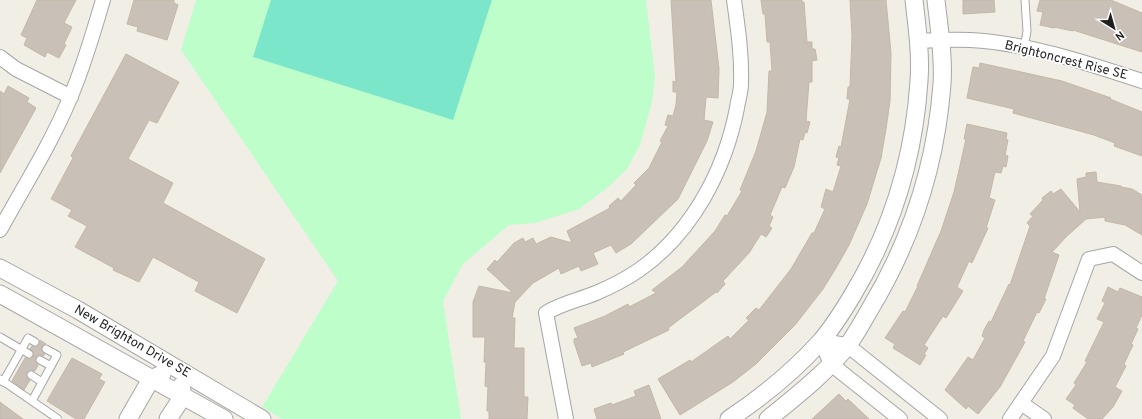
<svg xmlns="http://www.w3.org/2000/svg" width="1142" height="419" font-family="Overpass,sans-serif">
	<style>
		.park { fill: #befecb }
		.pitch { fill: #7ce6cb }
		.building { fill: #c9c1b7; stroke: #c4b7a6 }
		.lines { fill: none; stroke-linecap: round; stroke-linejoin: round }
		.service-casing { stroke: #a6a6a6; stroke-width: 9 }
		.minor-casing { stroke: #a6a6a6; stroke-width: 16 }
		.tertiary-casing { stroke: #a6a6a6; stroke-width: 19 }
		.service { stroke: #fff; stroke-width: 7 }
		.minor { stroke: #fff; stroke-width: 14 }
		.tertiary { stroke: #fff; stroke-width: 17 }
		.labels { text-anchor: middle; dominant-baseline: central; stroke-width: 3.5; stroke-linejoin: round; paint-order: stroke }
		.street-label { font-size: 13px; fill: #1f1f1f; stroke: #fff }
	</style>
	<rect width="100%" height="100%" fill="#f1eee5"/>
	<polygon class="park" points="196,0 646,0 655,77 652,102 640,145 627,169 606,189 579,209 535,223 509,225 463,264 443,301 461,419 282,419 262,407 338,281 181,50"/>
	<polygon class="pitch" points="271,0 492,0 453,120 253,57"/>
	<g class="building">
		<polygon points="37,0 76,0 64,23 72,27 64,44 66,45 59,58 47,52 45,57 24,45 27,38 21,35"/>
		<polygon points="134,0 174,0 174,3 178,5 167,40 137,31 138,27 127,24"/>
		<polygon points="671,0 711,0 719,69 718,98 706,97 704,120 713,122 707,141 678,199 631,244 616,253 611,245 593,253 598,264 581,271 579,266 561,274 559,268 533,283 515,302 512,318 515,318 514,348 524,348 524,397 528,397 527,419 489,419 489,411 487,411 488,387 485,386 486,362 484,362 485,337 473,337 473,302 479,286 513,293 487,269 495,260 497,262 514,243 523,238 525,242 533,238 536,244 551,237 572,243 567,231 610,208 609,206 618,198 621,201 636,185 634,183 649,168 662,142 660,141 668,126 665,125 668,115 673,116 676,105 677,92 673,92 673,81 676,82"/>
		<polygon points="761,0 802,0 802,3 804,2 807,42 812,42 812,49 815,49 817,60 812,61 812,82 809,82 806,121 810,122 807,133 805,132 803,140 800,139 794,167 785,188 782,187 770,215 773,217 769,226 772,228 766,237 761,234 749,253 723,281 725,284 717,293 716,292 668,328 669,330 623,352 624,354 592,367 591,363 582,366 574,342 574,339 578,338 574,328 605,316 628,304 629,307 656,293 652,290 682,267 715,231 725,215 727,216 742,191 740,190 756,151 767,112 769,71 772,71 770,42 767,42 765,14 763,14"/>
		<polygon points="850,0 886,0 891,53 890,101 886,129 881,158 867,204 849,245 836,268 823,289 795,325 756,364 733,382 680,415 658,379 690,360 691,362 728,336 730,339 749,320 746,318 756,308 759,310 791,269 812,233 814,233 825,209 821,207 826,189 833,192 841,166 837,165 839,158 836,157 839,146 841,147 850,99 847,99 848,87 850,87 852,36"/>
		<polygon points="963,0 994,0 995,12 963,14"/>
		<polygon points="1040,0 1111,0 1142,13 1142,52 1073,30 1073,31 1054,27 1054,28 1040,25 1043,12 1037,11"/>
		<polygon points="126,54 179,82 157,123 149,120 128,159 173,183 163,203 265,259 237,313 195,291 199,282 153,257 139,282 113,270 114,268 75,247 87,226 68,216 72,210 51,199 73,158 71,156"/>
		<polygon points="980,63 1062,81 1111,98 1110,99 1142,112 1142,156 1114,146 1115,143 1094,135 1013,113 1014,109 967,98 973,67 979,68"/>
		<polygon points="8,86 29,98 27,102 36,108 0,173 0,91 4,94"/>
		<polygon points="967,124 1007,133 1006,139 1008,140 1005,155 1008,156 1006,167 1003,166 1001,173 995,172 989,198 995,200 986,228 988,228 972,263 969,261 957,287 963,291 946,318 943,316 924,345 928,348 924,354 926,355 920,365 893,348 895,344 885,338 903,311 905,312 918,286 917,286 941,231 954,192 966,139 964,139"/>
		<polygon points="1096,172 1097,182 1121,186 1121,187 1132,189 1142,195 1142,235 1125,225 1105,221 1105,217 1086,219 1067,236 1052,252 1059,255 1044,299 1046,299 1039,313 1037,312 1023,341 1025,342 1000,387 978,414 968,406 966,409 945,390 968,357 973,360 985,338 982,336 984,330 989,321 991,322 1009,284 1010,285 1030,226 1027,223 1033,216 1030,214 1043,200 1042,198 1051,191 1053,194 1061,189 1080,212 1077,179 1086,177 1086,173"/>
		<polygon points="1108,287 1118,292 1120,288 1142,297 1142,315 1136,328 1138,329 1131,344 1133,345 1124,364 1126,366 1115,387 1122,391 1113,407 1102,419 1088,419 1073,408 1075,405 1066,399 1076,385 1074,383 1087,362 1085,361 1104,322 1097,319 1105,303 1102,301"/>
		<polygon points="40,340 46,344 43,345 41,349 45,354 43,356 39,355 36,357 36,362 38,365 35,371 31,370 27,373 26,377 30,380 24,390 12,381 25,358 29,359 33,357 33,352 30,349 32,346 38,346"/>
		<polygon points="72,358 102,374 99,379 105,382 84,419 76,419 47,401"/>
		<polygon points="649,385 661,419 597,419 594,409 611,403 612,405 636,396 634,391"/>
		<polygon points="839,394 846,401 848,399 869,419 812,419"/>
		<polygon points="0,402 23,419 0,419"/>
	</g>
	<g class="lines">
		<g class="service-casing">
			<g id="service">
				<polyline points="1024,48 1027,31 1025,0"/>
				<polyline points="0,337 29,354"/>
				<polyline points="40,360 51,366"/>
				<polyline points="31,375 42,382"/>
				<polyline points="0,379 58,419"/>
				<polyline points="3,382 28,338 35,342"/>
				<polyline points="32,401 57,355 46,349"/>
			</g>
		</g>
		<g class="minor-casing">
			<g id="minor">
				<path d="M918 41C935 40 953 39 970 40 1028 43 1087 63 1142 81"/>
				<polyline points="0,57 16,69 71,97"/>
				<path d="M0 230C24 186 51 144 70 98 84 66 93 33 103 0"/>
				<polyline points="821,341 847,345 940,419"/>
				<polyline points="821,341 831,364 900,419"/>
				<polyline points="1021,403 1044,419"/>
				<path d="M566 419 546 313C562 303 579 300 596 293 610 287 626 279 639 270 692 233 725 170 737 108 738 100 741 92 741 84 742 56 738 28 734 0"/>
				<polyline points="1010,419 1053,356 1089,259 1113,254 1142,273"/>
			</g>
		</g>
		<g class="tertiary-casing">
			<g id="tertiary">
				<polyline points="0,268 78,310 262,419"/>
				<polyline points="0,294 224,419"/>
				<polyline points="128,419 151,379 162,374"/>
				<polyline points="168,419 183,396 181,386"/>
				<path d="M729 419C762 397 795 370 821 341 833 327 843 311 852 296 892 230 914 158 919 81 921 54 917 27 914 0"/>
				<path d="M768 419C795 397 826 373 848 345 856 334 863 321 870 309 911 241 936 164 942 84 944 56 939 28 936 0"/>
			</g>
		</g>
		<use href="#service" class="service"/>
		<use href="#minor" class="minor"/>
		<use href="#tertiary" class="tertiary"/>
	</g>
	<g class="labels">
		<g class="street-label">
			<text transform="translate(1066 61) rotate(14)">Brightoncrest Rise SE</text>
			<text transform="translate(132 342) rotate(30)">New Brighton Drive SE</text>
		</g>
	</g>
	<g transform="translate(1114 28) rotate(143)" stroke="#ffffff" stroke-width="3" paint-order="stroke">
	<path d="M0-3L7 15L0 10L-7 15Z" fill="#1f1f1f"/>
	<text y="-6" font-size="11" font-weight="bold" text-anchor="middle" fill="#1f1f1f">N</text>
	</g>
</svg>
